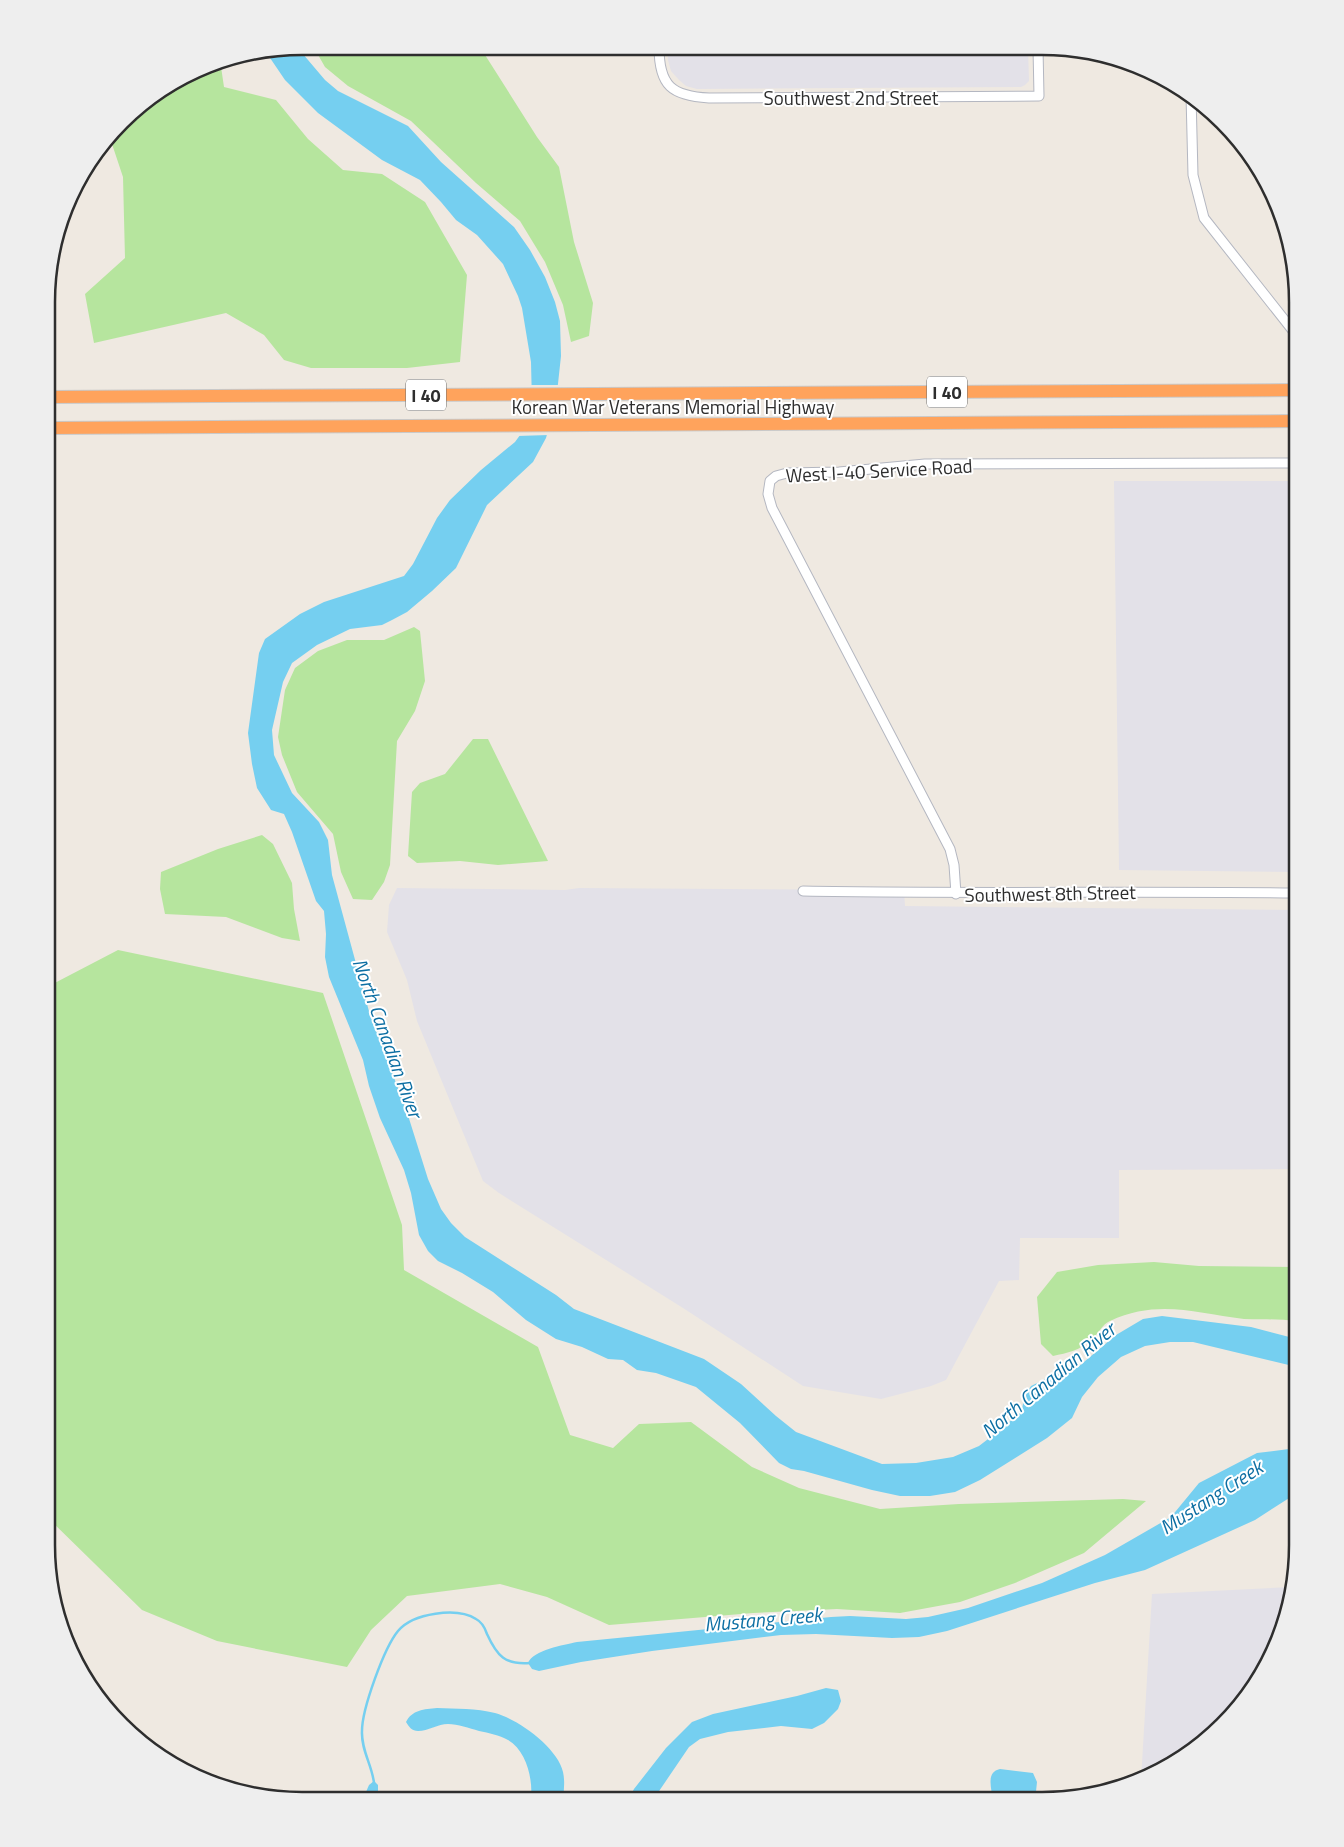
<svg xmlns="http://www.w3.org/2000/svg" width="1344" height="1847" font-family="'Titillium Web',sans-serif">
	<style>
		.industrial { fill: #e3e1e8 }
		.green { fill: #b6e59e }
		.water { fill: #75cff0 }
		.pier { fill: #efe9e1 }
		.lines { fill: none; stroke-linecap: round; stroke-linejoin: round }
		.stream { stroke: #75cff0; stroke-width: 2.5 }
		.minor-casing { stroke: #b4b7c1; stroke-width: 11 }
		.highway-casing { stroke: #c9c9c9; stroke-width: 14 }
		.minor { stroke: #fff; stroke-width: 9 }
		.highway { stroke: #ffa35c; stroke-width: 12 }
		.labels { text-anchor: middle; dominant-baseline: central; stroke-width: 4; stroke-linejoin: round; paint-order: stroke }
		.shield { fill: #fff; stroke: #6d6d6d; stroke-width: 1 }
		.shield-label { font-size: 18px; font-weight: bold; fill: #2e2e2e }
		.street-label { font-size: 19px; fill: #2e2e2e; stroke: #fff }
		.water-label { font-size: 20px; font-style: italic; fill: #0d6fa3; stroke: #fff }
		.rim { fill: none; stroke: #2e2e2e; stroke-width: 2.5 }
	</style>
	<rect width="100%" height="100%" fill="#efe9e1"/>
	<g class="industrial">
		<polygon points="667,47 1028,48 1029,81 1025,85 1021,87 697,89 686,86 679,80 671,71 668,60"/>
		<polygon points="1114,481 1298,481 1297,872 1119,870"/>
		<polygon points="397,888 565,890 579,888 904,890 905,906 1297,910 1297,1169 1119,1170 1119,1238 1020,1238 1019,1280 999,1281 946,1380 931,1386 881,1399 803,1386 683,1308 499,1193 483,1181 417,1021 407,980 387,932 389,905"/>
		<polygon points="1292,1587 1284,1627 1255,1687 1211,1737 1155,1774 1141,1780 1152,1594"/>
	</g>
	<g class="green">
		<polygon points="313,46 480,47 537,137 559,167 574,242 593,303 589,336 571,342 563,305 545,262 520,221 476,183 411,121 348,86 325,67"/>
		<polygon points="220,60 224,87 276,100 308,139 343,170 382,174 425,202 467,275 460,362 407,368 311,368 284,360 264,335 226,313 94,343 85,294 125,258 123,177 110,138 134,109"/>
		<polygon points="414,627 420,631 425,681 415,711 397,741 390,865 384,882 372,900 353,899 341,872 333,834 297,792 282,755 278,737 285,690 295,668 318,651 347,640 384,640"/>
		<polygon points="473,739 488,739 548,861 498,865 460,861 417,863 408,856 412,792 420,783 445,774"/>
		<polygon points="262,835 273,844 292,883 294,909 300,941 282,938 226,917 165,914 160,889 161,872 218,849"/>
		<polygon points="118,950 323,993 402,1225 404,1270 538,1347 570,1435 613,1448 639,1424 691,1422 752,1467 799,1488 880,1509 959,1504 1123,1499 1146,1501 1084,1553 1015,1583 960,1602 900,1613 837,1609 753,1613 609,1625 547,1597 500,1584 407,1596 371,1630 347,1667 217,1641 142,1610 46,1516 47,987"/>
		<path d="M1154 1262 1199 1266 1297 1267V1322C1280 1318 1262 1320 1244 1319 1195 1313 1158 1299 1110 1321 1102 1324 1098 1335 1091 1340 1081 1350 1067 1353 1053 1356L1041 1344 1037 1297 1057 1272 1098 1265Z"/>
	</g>
	<g class="water">
		<polygon points="297,47 325,80 338,91 408,126 441,162 514,227 530,250 545,277 555,302 560,321 561,356 556,402 546,438 533,462 487,505 456,568 432,591 407,612 392,620 382,625 350,629 317,645 292,663 283,682 272,730 274,755 292,793 319,822 328,840 332,875 370,1015 406,1109 428,1179 441,1209 451,1223 465,1237 556,1295 574,1309 704,1359 741,1384 776,1416 796,1432 882,1464 916,1463 953,1457 979,1446 1005,1426 1022,1410 1024,1397 1031,1386 1058,1373 1078,1367 1116,1335 1143,1319 1162,1316 1251,1327 1297,1339 1297,1367 1193,1342 1170,1342 1145,1346 1121,1357 1098,1377 1082,1397 1072,1418 1047,1438 980,1480 955,1492 930,1496 900,1496 872,1490 804,1471 791,1469 779,1463 740,1423 696,1387 656,1373 637,1370 623,1360 608,1359 582,1347 556,1339 526,1320 493,1292 462,1273 438,1261 428,1251 419,1235 411,1193 404,1170 380,1118 369,1086 363,1060 329,977 325,957 326,934 324,911 316,901 292,832 284,814 271,810 257,788 252,764 248,733 259,653 265,639 300,614 324,602 404,576 413,564 437,518 450,500 481,470 515,442 523,431 532,404 531,362 522,308 518,296 503,264 477,235 456,220 441,202 420,180 382,160 318,113 285,80 266,52"/>
		<path d="M1297 1448V1493L1255 1520 1145 1570 1095 1583 947 1631 919 1637 892 1638 816 1634 781 1635 652 1651 581 1662 539 1671 532 1669 528 1663C533 1650 564 1645 577 1642L831 1617 850 1616 906 1619 928 1617 968 1608 1042 1583 1105 1555 1171 1517 1199 1483 1257 1453Z"/>
		<polygon points="826,1688 838,1690 841,1701 838,1709 824,1723 812,1729 781,1726 728,1732 700,1739 689,1747 653,1800 628,1800 634,1789 666,1748 692,1722 713,1714 797,1696"/>
		<path d="M437 1708C456 1709 476 1708 495 1713 518 1719 558 1748 563 1772 565 1781 564 1790 563 1799H531C533 1780 527 1751 508 1740 499 1735 489 1733 479 1731 469 1728 458 1724 448 1724 438 1724 428 1731 418 1731 412 1731 409 1727 406 1722 412 1710 424 1709 437 1708Z"/>
		<path d="M1000 1769 1033 1773 1037 1782 1035 1801H993C992 1790 985 1772 1000 1769Z"/>
		<polygon points="374,1781 378,1785 378,1799 363,1799 369,1785"/>
	</g>
	<polygon class="pier" points="529,385 560,385 559,403 549,435 517,436 527,415 529,403"/>
	<g class="lines">
		<path class="stream" d="M374 1783C372 1765 361 1750 362 1731 362 1709 384 1648 398 1631 413 1613 457 1607 476 1619 482 1622 485 1628 487 1634 497 1656 505 1665 530 1663"/>
		<g class="minor-casing">
			<g id="minor">
				<path d="M659 47C659 86 672 96 709 98L1039 96 1038 48"/>
				<polyline points="1191,95 1193,175 1204,218 1294,332 1298,334"/>
				<path d="M803 891C968 894 1133 891 1297 893"/>
				<polyline points="956,894 954,865 950,849 772,508 768,494 770,481 776,476 787,473 839,472 925,464 1298,463"/>
			</g>
		</g>
		<g class="highway-casing">
			<g id="highway">
				<polyline points="48,397 1298,390"/>
				<polyline points="48,428 1298,421"/>
			</g>
		</g>
		<use href="#minor" class="minor"/>
		<use href="#highway" class="highway"/>
	</g>
	<g class="labels">
		<g class="shield">
			<rect x="927" y="376.5" width="40" height="31" rx="4"/>
			<rect x="406" y="379.5" width="40" height="31" rx="4"/>
		</g>
		<g class="shield-label">
			<text x="947" y="392">I 40</text>
			<text x="426" y="395">I 40</text>
		</g>
		<g class="street-label">
			<text x="851" y="97">Southwest 2nd Street</text>
			<text x="673" y="406">Korean War Veterans Memorial Highway</text>
			<text transform="translate(879 470) rotate(-3)">West I-40 Service Road</text>
			<text transform="translate(1050 893) rotate(-1)">Southwest 8th Street</text>
		</g>
		<g class="water-label">
			<text transform="translate(388 1038) rotate(70)">North Canadian River</text>
			<text transform="translate(1048 1380) rotate(-40)">North Canadian River</text>
			<text transform="translate(1211 1497) rotate(-33)">Mustang Creek</text>
			<text transform="translate(763 1619) rotate(-5)">Mustang Creek</text>
		</g>
	</g>
	<path d="M0 0H1344V1847H0ZM302 55H1042A247 247 0 0 1 1289 302V1545A247 247 0 0 1 1042 1792H302A247 247 0 0 1 55 1545V302A247 247 0 0 1 302 55Z" fill="#eee" fill-rule="evenodd"/>
	<path class="rim" d="M302 55H1042A247 247 0 0 1 1289 302V1545A247 247 0 0 1 1042 1792H302A247 247 0 0 1 55 1545V302A247 247 0 0 1 302 55Z"/>
</svg>
